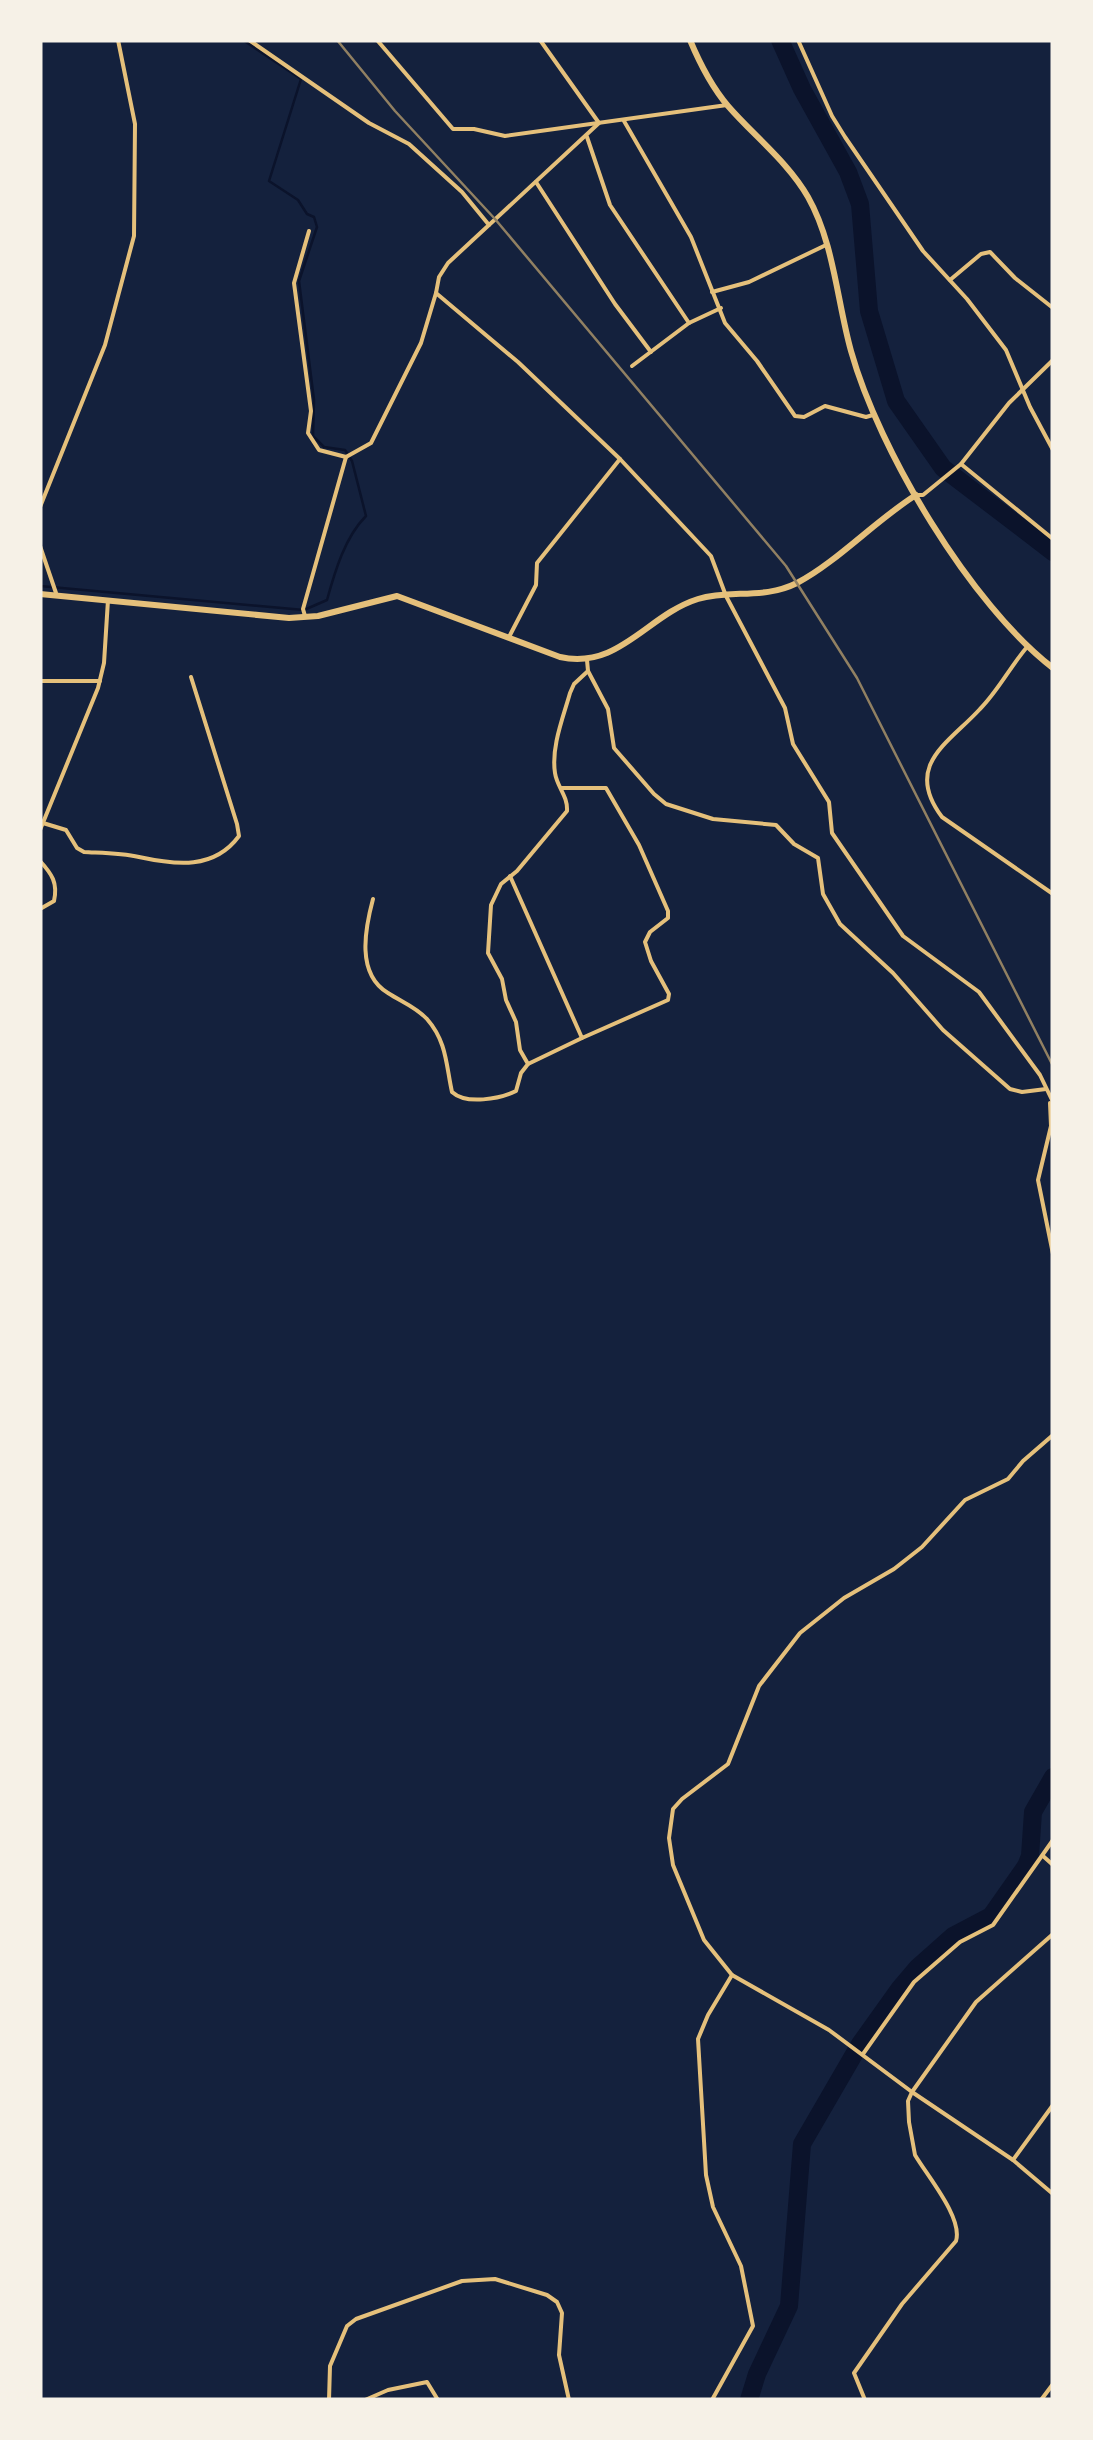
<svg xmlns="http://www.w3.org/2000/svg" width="1093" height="2440" font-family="Ubuntu,sans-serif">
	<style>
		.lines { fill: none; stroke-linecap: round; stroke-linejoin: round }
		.stream { stroke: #0b132b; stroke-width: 2.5 }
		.river { stroke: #0b132b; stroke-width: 18 }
		.minor { stroke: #e5c07b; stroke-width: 4 }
		.secondary { stroke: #e5c07b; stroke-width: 6 }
		.rail { stroke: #918062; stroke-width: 2.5 }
	</style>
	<rect width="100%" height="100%" fill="#14213d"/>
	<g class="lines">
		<path class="stream" d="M40 586 304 610 327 600C335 571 345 537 366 516L352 461 345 450 324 447 313 436 314 400 299 281 317 227 314 217 307 214 298 200 269 181 301 79 243 40"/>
		<g class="river">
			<polyline points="780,40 802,89 848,172 860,204 869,311 896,401 943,468 1053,552"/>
			<polyline points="749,2400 757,2374 789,2306 802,2144 860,2044 900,1988 917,1968 953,1936 991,1916 1026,1866 1030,1856 1033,1812 1053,1777"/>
		</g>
		<g class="minor">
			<polyline points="249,40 369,123 409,144 462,192 489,225"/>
			<polyline points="377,40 453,129 474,129 505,136 727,105"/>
			<polyline points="540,40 599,123 448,263 439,277 436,293 518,362 620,459 711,556 726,596 785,708 793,744 829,802 832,833 903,936 979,992 1040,1075 1053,1102"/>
			<polyline points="798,40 832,116 845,137 923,251 967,299 1006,350 1030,407 1053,450"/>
			<polyline points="624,121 691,237 725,323 757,361 795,416 804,417 825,406 866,417 873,415"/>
			<polyline points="587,137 610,205 689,323"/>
			<polyline points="536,182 615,304 651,352"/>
			<polyline points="309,231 294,283 311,411 308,433 319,450 346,457 371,443 421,343 436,293"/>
			<polyline points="950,280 981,254 990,252 1015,278 1053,308"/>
			<polyline points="712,292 749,282 826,245"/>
			<polyline points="632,366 689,323 721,308"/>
			<polyline points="961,464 1053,539"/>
			<polyline points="916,495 923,495 961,464 1009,403 1053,360"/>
			<polyline points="40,507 105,345 134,236 135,124 118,40"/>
			<polyline points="40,546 56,593"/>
			<polyline points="305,616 303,609 346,457"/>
			<polyline points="509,637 536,585 537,563 620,459"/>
			<path d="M1027 647C1010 667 998 691 980 709 949 743 903 765 942 817L1053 894"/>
			<polyline points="587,660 588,671 608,709 614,748 654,794 666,804 713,819 776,825 794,844 818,858 823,894 840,924 893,973 943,1030 1010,1089 1022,1092 1046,1089"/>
			<polyline points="40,681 100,681"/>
			<path d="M43 823 66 830 77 848 84 852C102 853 121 853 139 857 176 865 214 870 239 836L237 824 191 677"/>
			<polyline points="40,830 98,688 104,663 108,600"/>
			<path d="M40 861C52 874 58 883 54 901L40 909"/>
			<polyline points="510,876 582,1038 668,1000 669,994 651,961 645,942 650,932 668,918 668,911 639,845 606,788 561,788"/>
			<path d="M373 899C365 929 356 974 388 993 402 1002 416 1007 427 1019 447 1042 446 1065 452 1092 466 1105 500 1099 516 1091L521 1073 528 1064 520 1050 516 1022 506 1000 502 979 488 953 491 905 501 884 517 871 567 811C568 796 557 787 555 773 551 747 563 718 570 693L574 684 588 671"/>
			<polyline points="528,1064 582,1038"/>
			<polyline points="1050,1103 1051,1126 1038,1180 1053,1254"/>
			<polyline points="1053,1435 1023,1461 1008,1479 965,1500 922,1547 894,1569 844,1598 800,1633 759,1686 728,1764 682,1799 673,1809 669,1838 673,1865 704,1940 732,1975 829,2030 912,2092 1013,2160 1053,2194"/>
			<polyline points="1043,1856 1053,1865"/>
			<polyline points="863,2054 914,1982 960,1942 993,1925 1053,1840"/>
			<polyline points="1013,2160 1053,2105"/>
			<polyline points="329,2400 330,2366 347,2326 356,2319 462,2281 495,2279 547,2295 557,2302 562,2313 559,2355 569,2400"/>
			<polyline points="365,2400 388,2390 427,2382 438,2400"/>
			<polyline points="712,2400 753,2326 741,2266 713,2207 706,2175 698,2039 708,2015 732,1975"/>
			<path d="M865 2400 854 2373 902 2304 956 2241C963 2218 928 2177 915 2155L909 2122 908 2101 912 2092 976 2002 1053 1934"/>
			<polyline points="1041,2400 1053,2384"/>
		</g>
		<g class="secondary">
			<path d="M690 40C700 64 711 86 728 106 754 136 788 162 808 197 834 243 837 301 851 351 879 451 971 605 1053 668"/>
			<path d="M40 594 289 618 318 616 397 596 560 657C619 670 647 615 698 599 731 589 763 600 797 583 837 562 876 520 916 495"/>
		</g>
		<polyline class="rail" points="337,40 395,111 495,219 786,566 857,678 1053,1066"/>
	</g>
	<rect width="1093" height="2440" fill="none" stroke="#f6f1e7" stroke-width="85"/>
</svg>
